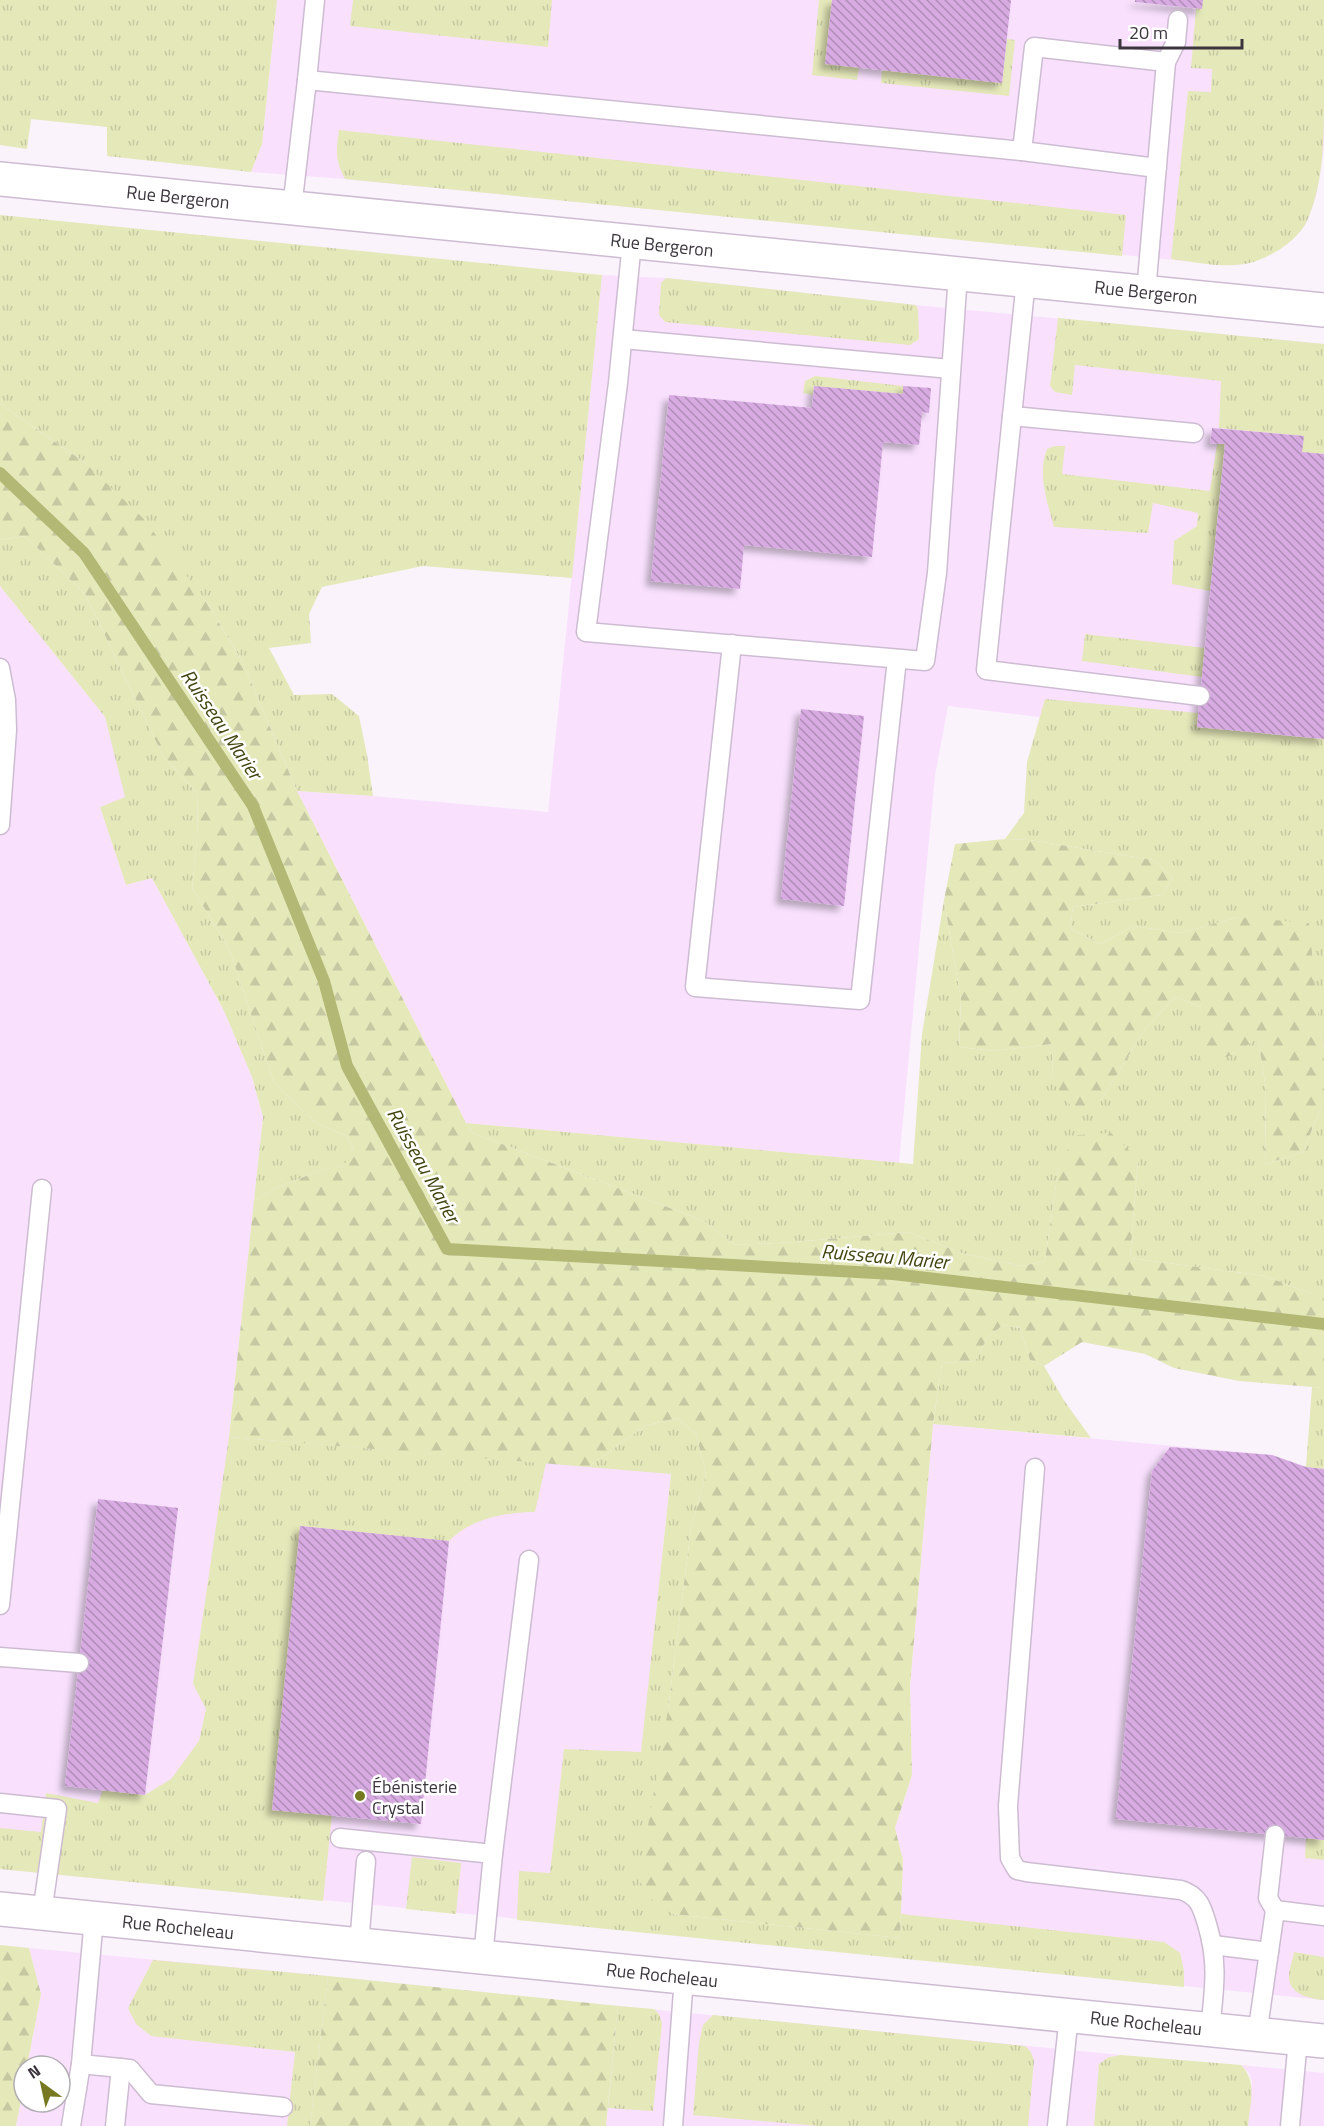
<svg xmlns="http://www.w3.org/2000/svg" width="1324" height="2126" font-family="'Titillium Web',sans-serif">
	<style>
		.built { fill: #f9e1fe }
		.grass { fill: url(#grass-tufts) }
		.forest { fill: url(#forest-firs) }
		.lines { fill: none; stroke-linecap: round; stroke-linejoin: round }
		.stream { stroke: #b4b875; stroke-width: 12 }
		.building { fill: url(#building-back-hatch); filter: url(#shadow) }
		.service-casing { stroke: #cdbcd1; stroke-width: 21 }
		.minor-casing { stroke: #cdbcd1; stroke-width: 36 }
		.tertiary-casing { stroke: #cdbcd1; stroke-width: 36 }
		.service { stroke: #fff; stroke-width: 18 }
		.minor { stroke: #fff; stroke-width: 33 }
		.tertiary { stroke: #fff; stroke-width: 33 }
		.poi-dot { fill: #777922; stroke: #fff; stroke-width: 2 }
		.labels { text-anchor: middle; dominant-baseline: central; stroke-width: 5; stroke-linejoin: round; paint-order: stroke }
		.street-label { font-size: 18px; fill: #3c353e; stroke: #fff }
		.poi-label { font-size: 18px; fill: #3c353e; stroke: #fff; text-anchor: start }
		.water-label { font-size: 20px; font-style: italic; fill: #434511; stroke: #fff }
	</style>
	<defs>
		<pattern id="grass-tufts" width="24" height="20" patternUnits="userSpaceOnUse" patternTransform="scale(1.5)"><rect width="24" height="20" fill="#e5e8b9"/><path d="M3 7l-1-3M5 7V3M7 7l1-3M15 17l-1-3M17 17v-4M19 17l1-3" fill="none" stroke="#c5c8a0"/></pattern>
		<pattern id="forest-firs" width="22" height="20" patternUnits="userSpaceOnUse" patternTransform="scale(1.5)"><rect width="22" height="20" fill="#e5e8b9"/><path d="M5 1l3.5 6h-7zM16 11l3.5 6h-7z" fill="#c5c8a0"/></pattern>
		<pattern id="building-back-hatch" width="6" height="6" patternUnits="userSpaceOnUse" patternTransform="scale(1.5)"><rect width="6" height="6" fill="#d7abe1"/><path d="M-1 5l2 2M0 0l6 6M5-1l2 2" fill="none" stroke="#b08cb8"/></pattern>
		<filter id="shadow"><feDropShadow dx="-5.5" dy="5.5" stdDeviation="3" flood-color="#0004"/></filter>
	</defs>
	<rect width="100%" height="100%" fill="#faf3fc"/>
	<g class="built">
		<polygon points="277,0 1324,0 1324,146 1316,197 1306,224 1288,243 1265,257 1246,264 1225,265 345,179 251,172 262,144"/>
		<polygon points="602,275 666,278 916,305 1324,344 1324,739 1197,727 1039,717 948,706 935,776 899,1163 466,1123 297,791 373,796 548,812"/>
		<polygon points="0,586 105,717 126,798 100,807 126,885 152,878 224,1011 252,1077 263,1117 229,1437 671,1473 623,1929 0,1869"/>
		<polygon points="933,1424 1272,1455 1306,1467 1324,1469 1324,2000 895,1957 900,1938 903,1860 895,1828 912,1775 910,1686"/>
		<polygon points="29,1948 328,1976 310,2126 16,2126 24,2084 24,2102 60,2102 60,2066 27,2066 41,1994"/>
		<polygon points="618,2006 1121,2055 1109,2057 1099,2065 1094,2126 606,2126"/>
		<polygon points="1241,2065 1324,2073 1324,2126 1248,2126 1252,2082 1249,2073"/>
	</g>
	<g class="grass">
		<polygon points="0,0 277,0 262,144 251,172 107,156 107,127 31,119 27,149 0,145"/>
		<polygon points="353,0 552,0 548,47 350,26"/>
		<polygon points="819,0 832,0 859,67 857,80 812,75"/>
		<path d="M1203 0H1324C1324 32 1324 64 1324 96 1324 138 1324 183 1307 221 1297 242 1266 261 1244 264 1221 268 1195 262 1171 259L1188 91 1211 92 1212 69 1191 68 1196 8Z"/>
		<polygon points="1007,39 1015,40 1009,96 881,83 882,70 1002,83"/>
		<path d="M339 130 1126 215 1122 256 345 179C335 160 336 151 339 130Z"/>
		<polygon points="0,215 602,275 572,578 423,566 322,587 309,614 311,643 269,648 294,695 332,694 359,716 367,755 373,796 297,791 242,661 206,601 84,462 0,404"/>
		<polygon points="666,278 916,305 918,310 919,339 910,345 665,322 659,315 661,283"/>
		<polygon points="1058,318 1324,344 1324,454 1302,452 1303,436 1219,428 1221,381 1075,365 1072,395 1055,392 1050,386"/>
		<polygon points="815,376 903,386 903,394 814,386 813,395 803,393 805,381"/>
		<path d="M1217 444H1225L1210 591 1172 584 1174 541 1197 526 1198 513 1153 503 1148 533 1054 527C1047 501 1037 474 1047 449L1054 446H1065L1062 474 1210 491Z"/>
		<path d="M25 536 85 594 163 756 198 794 197 840 192 888 229 948 274 1083 317 1124 347 1136 353 1149 345 1165C310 1173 285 1183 254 1200L263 1117 252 1077 224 1011 152 878 126 885 100 807 125 797 105 717 0 586V540Z"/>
		<polygon points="1085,634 1205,648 1202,677 1082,661"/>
		<polygon points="1045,699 1198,713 1197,727 1324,739 1324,1048 1320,1034 1238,917 1181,933 1134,926 1100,944 1070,928 1073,907 1161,895 1173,878 1153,860 1030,840 1005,839 1024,813 1027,762"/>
		<polygon points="944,900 961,1000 959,1047 994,1051 1052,1044 1053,1082 1100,1102 1145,1029 1175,997 1201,1007 1232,1055 1258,1037 1266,1089 1265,1164 1303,1152 1324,1100 1324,1294 1312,1294 1265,1276 1130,1258 1138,1159 1059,1164 1045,1261 1022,1266 964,1254 908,1232 794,1242 735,1245 704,1221 473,1133 466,1123 913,1164 922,1034"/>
		<polygon points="1003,1325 1020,1328 1030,1360 1044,1366 1065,1402 1091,1438 933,1424 942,1363 975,1361 988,1337"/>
		<polygon points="1312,1387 1324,1388 1324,1469 1306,1467"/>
		<polygon points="677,1418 696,1434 706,1474 691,1528 668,1710 672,1914 900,1938 901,1914 1164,1942 1180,1953 1184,1971 1184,1987 517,1920 519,1871 550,1873 564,1749 641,1752 671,1474 588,1467 645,1426"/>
		<path d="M229 1437 546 1463 535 1512C507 1512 469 1519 449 1541L300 1526 332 1815 323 1901 0 1869V1828L41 1832 46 1793 98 1803 103 1790 145 1795 171 1779 199 1741 206 1709 193 1684Z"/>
		<polygon points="1306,1838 1324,1840 1324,1860 1305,1858"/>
		<polygon points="412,1857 461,1863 456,1914 406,1909"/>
		<path d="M1294 1952 1324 1957V2000C1310 1999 1288 1994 1289 1976 1289 1968 1293 1960 1294 1952Z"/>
		<polygon points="153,1960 328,1976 310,2126 287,2126 295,2052 151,2036 136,2024 128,2008"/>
		<polygon points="618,2006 654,2009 659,2014 662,2023 653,2111 608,2108"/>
		<polygon points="713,2015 1025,2046 1031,2052 1034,2061 1028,2126 818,2126 693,2115 699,2043 703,2025"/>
		<path d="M1121 2055 1241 2065C1258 2082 1250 2103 1248 2126H1094L1099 2064 1109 2057Z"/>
	</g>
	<g class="forest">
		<path d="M0 404 84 462 143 518 206 601 242 661 297 791 466 1123 473 1133 704 1221 735 1245 794 1242 908 1232 964 1254 1022 1266 1045 1261 1059 1163 1077 1135 1111 1133 1138 1159 1130 1258 1265 1276 1312 1294H1324V1388L1239 1381 1174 1368 1145 1354 1082 1342 1044 1366 1030 1360 1020 1328 1003 1325 988 1337 975 1361 942 1363 933 1424 910 1686 912 1775 895 1828 903 1860 900 1938 672 1914 647 1896 639 1878 668 1710 691 1528 706 1474 696 1434 677 1418 645 1426 588 1467 229 1437 254 1200C285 1183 310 1173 344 1165L353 1149 347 1136 317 1124 274 1083 229 948 192 888 197 840 198 794 163 756 85 594 25 536 0 540Z"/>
		<polygon points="1005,839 1030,840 1153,860 1173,878 1161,895 1073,907 1070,928 1100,944 1134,926 1181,933 1238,917 1309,923 1320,1034 1324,1048 1324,1100 1303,1152 1265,1164 1266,1089 1258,1038 1232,1055 1200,1066 1201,1007 1175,997 1145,1029 1100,1102 1077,1114 1053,1082 1052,1044 994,1051 959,1047 961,1000 944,900 955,844"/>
		<polygon points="0,1945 29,1948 41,1994 27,2066 24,2066 24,2084 16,2126 0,2126"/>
		<polygon points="328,1976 618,2006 606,2126 310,2126"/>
	</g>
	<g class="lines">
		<polyline class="stream" points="0,473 84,553 253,806 324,981 347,1066 447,1249 893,1274 1324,1324"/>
	</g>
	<g class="building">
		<polygon points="832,0 1011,0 1002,83 825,64"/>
		<polygon points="1135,0 1203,0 1202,9 1135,2"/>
		<polygon points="814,386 903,394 903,386 931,388 929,413 922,412 919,445 883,442 872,557 744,545 740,589 651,581 669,395 812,408"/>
		<polygon points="1212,428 1304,436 1302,452 1324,454 1324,739 1197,727 1225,444 1210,443"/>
		<polygon points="801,709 864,716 844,906 781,899"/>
		<polygon points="1170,1447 1272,1455 1306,1467 1324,1469 1324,1840 1116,1819 1152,1471"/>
		<polygon points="98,1499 178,1508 145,1795 65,1786"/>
		<polygon points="300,1526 449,1541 421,1824 272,1810"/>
	</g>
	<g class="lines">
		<g class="service-casing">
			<g id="service">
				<polyline points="1166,62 1176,42 1178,20"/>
				<polyline points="307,80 315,0"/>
				<polyline points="292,208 307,80 1022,151"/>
				<polyline points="632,242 618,383 586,632 925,661 937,573 958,274"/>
				<polyline points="1026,280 1012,416 1194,433"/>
				<polyline points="1146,292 1166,62 1034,47 1022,151 1157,168"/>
				<polyline points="623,339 951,369"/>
				<polyline points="1012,416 986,670 1200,696"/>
				<polyline points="732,644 695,987 860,1000 897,659"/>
				<polyline points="0,668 6,700 7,730 0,825"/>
				<path d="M1035 1468 1008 1806 1010 1858 1017 1870 1026 1872 1181 1890C1199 1896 1202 1907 1207 1924 1219 1964 1214 1990 1210 2030"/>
				<polyline points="0,1605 42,1189"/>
				<polyline points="0,1657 79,1663"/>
				<polyline points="0,1803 57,1809 42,1913"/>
				<polyline points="1275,1835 1268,1898 1275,1910"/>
				<polyline points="340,1838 493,1854 483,1957"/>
				<polyline points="493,1854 529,1560"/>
				<polyline points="94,1918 81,2064 130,2069 151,2094 283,2107"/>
				<polyline points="359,1944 366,1861"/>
				<polyline points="1213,1945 1269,1952"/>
				<polyline points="1257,2035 1275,1910 1324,1916"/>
				<polyline points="71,2126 81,2064"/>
				<polyline points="115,2126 121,2068"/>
				<polyline points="673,2126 684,1977"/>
				<polyline points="1057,2126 1069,2016"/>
				<polyline points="1290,2126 1298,2039"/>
			</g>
		</g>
		<g class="minor-casing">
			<polyline id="minor" points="0,179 1324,310"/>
		</g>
		<g class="tertiary-casing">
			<polyline id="tertiary" points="0,1909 1324,2041"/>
		</g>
		<use href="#service" class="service"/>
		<use href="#minor" class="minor"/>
		<use href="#tertiary" class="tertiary"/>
	</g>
	<circle class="poi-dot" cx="360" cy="1796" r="6"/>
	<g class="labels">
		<g class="street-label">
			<text transform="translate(178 197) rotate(6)">Rue Bergeron</text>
			<text transform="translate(662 245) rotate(6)">Rue Bergeron</text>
			<text transform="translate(1146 292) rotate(6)">Rue Bergeron</text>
			<text transform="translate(178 1927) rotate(6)">Rue Rocheleau</text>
			<text transform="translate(662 1975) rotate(6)">Rue Rocheleau</text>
			<text transform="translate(1146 2023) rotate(6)">Rue Rocheleau</text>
		</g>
		<g class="poi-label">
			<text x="372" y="1786">Ébénisterie<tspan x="372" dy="21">Crystal</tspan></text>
		</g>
		<g class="water-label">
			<text transform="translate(222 724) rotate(56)">Ruisseau Marier</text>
			<text transform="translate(424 1165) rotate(61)">Ruisseau Marier</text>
			<text transform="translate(885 1256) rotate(5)">Ruisseau Marier</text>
		</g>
	</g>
	<g transform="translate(42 2084) rotate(327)"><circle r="28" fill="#ffffff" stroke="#b1aeb2" stroke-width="1.5"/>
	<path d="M0-4.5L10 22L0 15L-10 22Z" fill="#777922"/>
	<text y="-9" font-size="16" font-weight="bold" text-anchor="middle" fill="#3c353e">N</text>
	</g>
	<path d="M1120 39v9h122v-9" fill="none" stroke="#3c353e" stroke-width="3"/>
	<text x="1129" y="39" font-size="18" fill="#3c353e" stroke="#ffffff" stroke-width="4.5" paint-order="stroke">20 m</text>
</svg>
